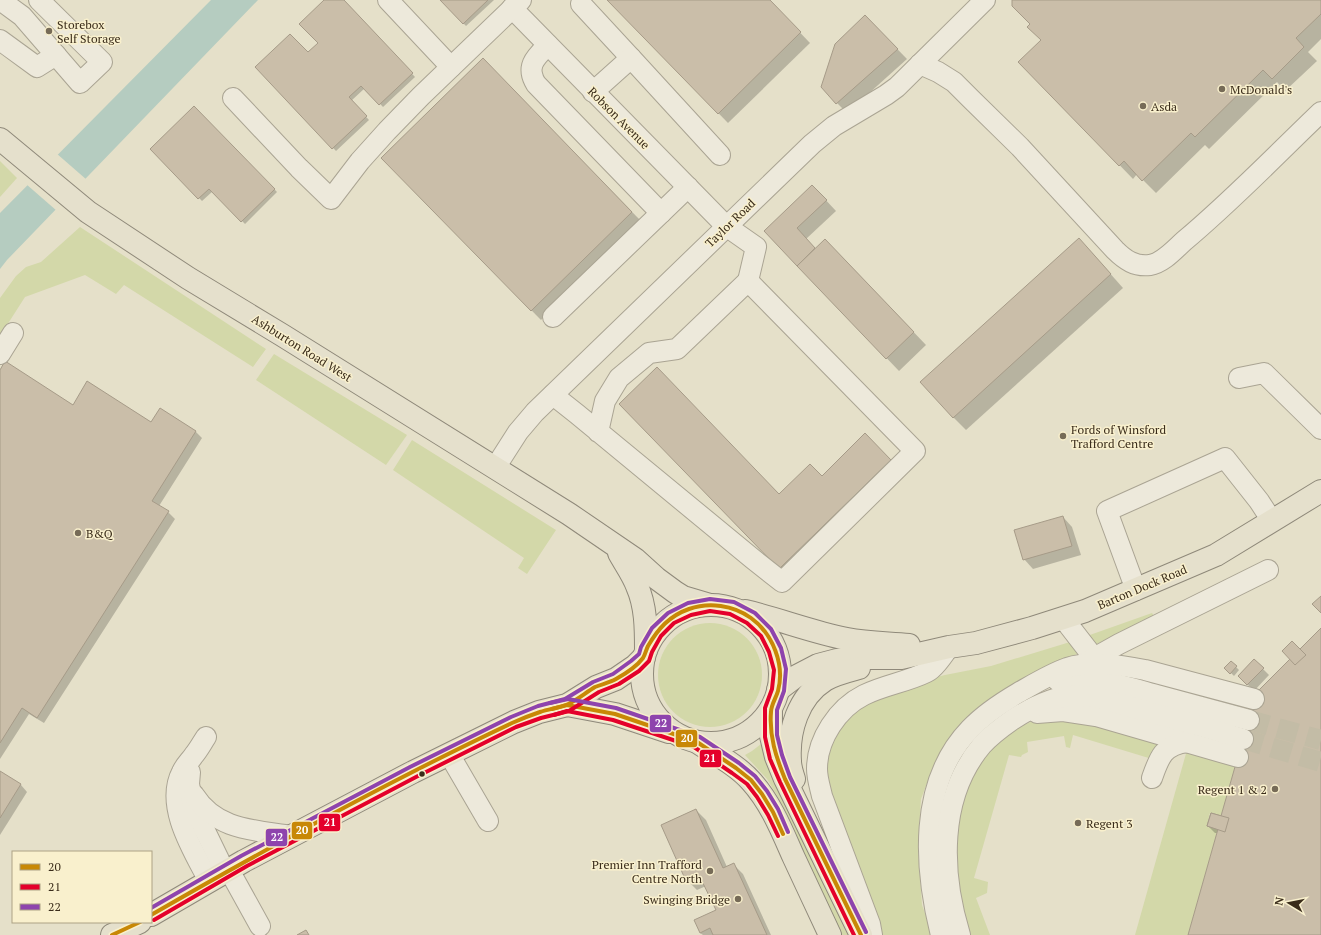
<svg xmlns="http://www.w3.org/2000/svg" width="1321" height="935" font-family="'PT Serif',serif">
	<style>
		.green { fill: #d3d8a9 }
		.water { fill: #b5ccc0 }
		.pier { fill: #e5e0c9 }
		.shadow { fill: #0003 }
		.building { fill: #cabea9; stroke: #a69b88 }
		.lines { fill: none; stroke-linecap: round; stroke-linejoin: round }
		.minor-tunnel { stroke: #c3bca6; stroke-width: 20; stroke-dasharray: 20 10; stroke-linecap: butt }
		.minor-casing { stroke: #aaa493; stroke-width: 22 }
		.major-casing { stroke: #8f897a; stroke-width: 24 }
		.minor { stroke: #ede9db; stroke-width: 20 }
		.major { stroke: #e5e0cc; stroke-width: 22 }
		.bus-1-casing { stroke: #f9f0cd; stroke-width: 7 }
		.bus-2-casing { stroke: #f9f0cd; stroke-width: 7 }
		.bus-3-casing { stroke: #f9f0cd; stroke-width: 7 }
		.bus-1 { stroke: #c88806; stroke-width: 4 }
		.bus-2 { stroke: #e4002b; stroke-width: 4 }
		.bus-3 { stroke: #8e44ad; stroke-width: 4 }
		.poi-dot { fill: #766b57; stroke: #f9f0cd; stroke-width: 1.5 }
		.bus-dot { fill: #3a2c1a; stroke: #f9f0cd; stroke-width: 1.5 }
		.labels { text-anchor: middle; dominant-baseline: central; stroke-width: 3; stroke-linejoin: round; paint-order: stroke }
		.poi-label { font-size: 12px; fill: #3a2c1a; stroke: #f9f0cd; text-anchor: start }
		.street-label { font-size: 12px; fill: #3a2c1a; stroke: #f9f0cd }
		.line-badge { stroke: #f9f0cd; stroke-width: 1.5 }
		.badge-label { font-size: 11px; text-anchor: middle; font-weight: bold; fill: #fff }
	</style>
	<rect width="100%" height="100%" fill="#e5e0c9"/>
	<g class="green">
		<polygon points="0,161 17,178 0,197"/>
		<polygon points="80,227 266,349 253,367 124,285 116,294 85,275 25,297 0,336 0,298 16,276 26,267 41,262"/>
		<polygon points="274,354 407,435 386,465 256,380"/>
		<polygon points="412,440 556,530 527,574 518,568 524,558 393,470"/>
		<polygon points="1152,613 1154,616 1038,673 981,708 955,732 935,762 921,799 918,849 922,905 933,935 881,935 819,767 827,725 882,691 945,675 991,666 1070,642"/>
		<circle cx="710" cy="675" r="52"/>
		<polygon points="1075,720 1160,743 1152,759 1073,735 1070,748 1066,747 1064,736 1027,742 1028,752 1022,755 1021,757 1009,755 974,878 988,882 987,893 976,898 990,935 971,935 963,908 956,874 956,832 961,798 990,746 1007,732 1033,721"/>
		<polygon points="761,744 767,757 850,935 842,935 778,797 767,779 745,755 752,751"/>
		<polygon points="1187,750 1236,764 1221,816 1210,813 1207,826 1218,829 1188,935 1135,935"/>
	</g>
	<polygon class="water" points="211,0 258,0 7,260 0,269 0,213"/>
	<polygon class="pier" points="56,153 87,180 57,211 26,184"/>
	<g class="shadow">
		<polygon points="326,0 343,0 415,77 383,107 365,88 351,101 369,120 336,151 256,67 308,54 319,43"/>
		<polygon points="441,0 494,0 466,26"/>
		<polygon points="608,0 769,0 810,43 728,123"/>
		<polygon points="1013,0 1321,0 1321,39 1308,52 1317,61 1285,91 1277,82 1209,149 1205,145 1156,193 1137,174 1133,179 1020,62 1042,40"/>
		<polygon points="865,16 907,59 847,113 837,103"/>
		<polygon points="482,60 642,222 541,320 382,158"/>
		<polygon points="194,107 277,192 245,224 213,191 202,201 151,149"/>
		<polygon points="822,196 836,211 806,239 815,249 838,253 926,345 899,371 765,231"/>
		<polygon points="1092,253 1123,288 966,430 953,417"/>
		<polygon points="0,371 73,406 151,423 160,409 196,432 202,438 159,506 168,512 175,519 44,723 29,714 0,759"/>
		<polygon points="620,404 779,495 822,477 865,435 904,474 793,582"/>
		<polygon points="1063,517 1072,527 1081,555 1033,569 1024,559"/>
		<polygon points="1321,629 1321,935 1189,935 1218,833 1215,833 1208,826 1222,817 1300,650"/>
		<polygon points="1254,660 1269,675 1254,691 1239,676"/>
		<polygon points="1231,662 1239,670 1234,676 1226,668"/>
		<polygon points="0,772 21,785 27,792 0,835"/>
		<polygon points="696,810 706,820 727,867 733,864 743,874 771,935 703,935 700,933 717,911 706,886 697,890 687,880"/>
	</g>
	<g class="building">
		<polygon points="324,0 344,0 413,73 379,105 361,86 349,97 367,116 332,149 255,67 290,34 308,52 318,43 299,24"/>
		<polygon points="440,0 488,0 463,24"/>
		<polygon points="607,0 770,0 801,32 718,114"/>
		<polygon points="1012,0 1321,0 1321,14 1296,38 1304,47 1272,79 1263,70 1195,137 1191,133 1142,181 1124,161 1119,166 1018,62 1041,40 1027,27 1030,24 1012,6"/>
		<polygon points="865,15 898,49 836,104 821,87 835,44"/>
		<polygon points="483,58 632,212 531,311 381,158"/>
		<polygon points="194,106 275,189 241,222 209,189 198,199 150,149"/>
		<polygon points="812,185 827,200 797,228 815,248 797,266 764,231"/>
		<polygon points="1079,238 1111,274 953,418 920,382"/>
		<polygon points="825,239 914,332 886,359 797,266"/>
		<polygon points="5,361 73,405 87,381 151,422 160,408 196,431 152,501 169,511 37,718 22,708 0,743 0,370"/>
		<polygon points="657,367 779,494 810,464 822,476 865,433 891,460 779,569 619,404"/>
		<polygon points="1063,516 1072,546 1023,560 1014,530"/>
		<polygon points="1321,596 1321,613 1312,604"/>
		<polygon points="1321,628 1321,935 1188,935 1218,829 1207,826 1211,813 1221,816 1256,693"/>
		<polygon points="1292,641 1306,655 1295,665 1282,651"/>
		<polygon points="1254,659 1264,668 1247,685 1238,676"/>
		<polygon points="1231,661 1237,666 1230,674 1224,668"/>
		<polygon points="0,771 21,784 0,818"/>
		<polygon points="696,809 723,868 734,863 767,935 713,935 710,928 700,933 694,920 716,910 699,875 686,881 661,825"/>
		<polygon points="1211,813 1229,818 1225,832 1207,826"/>
		<polygon points="306,930 309,935 297,935"/>
	</g>
	<g class="lines">
		<g class="minor-tunnel">
			<polyline points="1249,720 1321,740"/>
			<polyline points="1243,739 1321,762"/>
		</g>
		<g class="minor-casing">
			<g id="minor">
				<polyline points="0,0 22,16 80,83 102,62 39,0"/>
				<polyline points="388,0 451,67"/>
				<polyline points="581,4 631,58"/>
				<polyline points="512,8 726,226 756,247 748,281"/>
				<polyline points="0,40 37,67 56,55"/>
				<path d="M548 45C536 57 525 66 536 84L661 213"/>
				<path d="M920 64 938 72 954 82 971 99 1020 147 1115 250C1125 260 1135 267 1150 265 1163 263 1175 249 1184 241 1232 201 1276 155 1321 112"/>
				<polyline points="593,92 631,58 720,155"/>
				<polyline points="233,98 299,168 331,199 360,161 387,131 421,96 521,0"/>
				<polyline points="553,317 688,187"/>
				<polyline points="0,354 13,333"/>
				<polyline points="1239,378 1264,373 1321,429"/>
				<polyline points="553,395 577,414 753,559 782,582 915,451 748,281 677,349 649,353 619,378 605,401 598,432"/>
				<polyline points="495,468 518,432 535,412 812,144 834,126 886,95 897,87 985,0"/>
				<polyline points="1136,590 1107,511 1225,458 1259,501 1272,521"/>
				<polyline points="1063,618 1094,658"/>
				<polyline points="1085,663 1119,644 1268,570"/>
				<path d="M1058 681C1093 674 1127 687 1160 696 1189 704 1219 712 1249 720"/>
				<polyline points="1037,713 1063,711 1096,716 1238,757"/>
				<path d="M206 737C202 743 199 749 194 755 190 761 185 765 182 772 164 806 194 852 209 881"/>
				<polyline points="449,754 488,821"/>
				<polyline points="190,772 189,784 193,806 225,872"/>
				<path d="M1152 778C1159 758 1163 745 1187 742"/>
				<path d="M194 795C216 830 254 830 291 836"/>
				<polyline points="229,870 260,926"/>
				<path d="M872 935 870 924 822 796C820 787 817 778 817 769 817 739 838 708 864 695 884 685 907 682 927 672 934 669 944 654 949 647"/>
				<path d="M941 935C924 868 918 783 970 729 984 714 1001 703 1018 693 1034 684 1050 674 1067 668 1092 660 1119 665 1145 670L1254 699"/>
				<path d="M960 935C941 873 938 797 982 745 991 735 1002 727 1012 720 1029 709 1050 697 1071 696 1095 694 1119 704 1141 710 1175 719 1210 728 1243 739"/>
			</g>
		</g>
		<g class="major-casing">
			<g id="major">
				<polyline points="0,139 88,212 188,278 282,335 569,514 635,559 656,578 675,592 683,597 710,605"/>
				<path d="M619 553C625 564 633 575 637 586 646 606 646 629 646 650"/>
				<circle cx="711" cy="674" r="69"/>
				<path d="M745 611C779 619 812 632 847 639 867 643 888 643 909 645"/>
				<polyline points="778,690 795,677 818,665 837,660 860,658 901,658 949,647 976,643 1032,628 1085,611 1216,555 1321,491"/>
				<polyline points="567,705 615,714 669,732"/>
				<polyline points="771,709 771,736 776,757 785,779 861,935"/>
				<path d="M697 742C715 754 737 765 751 781 771 803 782 831 794 858 806 884 818 909 830 935"/>
				<path d="M794 779C792 773 790 767 790 761 788 731 798 697 825 680 835 674 848 671 859 668"/>
				<polyline points="151,915 244,861 413,772 514,722 539,712 567,705 596,687 616,679 635,666 644,657"/>
				<polyline points="112,935 140,922"/>
			</g>
		</g>
		<use href="#minor" class="minor"/>
		<use href="#major" class="major"/>
		<g class="bus-1-casing">
			<g id="bus-1">
				<polyline points="552,709 567,705 615,714 697,742 736,768 751,780 762,794 773,812 783,834"/>
				<path d="M151 915C269 847 389 781 512 723 521 719 531 715 540 712 549 709 558 708 566 705 576 701 585 693 595 687 602 684 609 683 616 679 625 674 637 666 643 658 645 655 646 650 648 646 658 629 669 616 689 609 709 602 733 605 751 618 773 634 785 665 778 691 776 698 771 705 771 712 769 736 776 757 785 779L861 935"/>
				<polyline points="112,935 140,922"/>
			</g>
		</g>
		<g class="bus-2-casing">
			<g id="bus-2">
				<polyline points="554,715 567,711 613,720 694,747 732,773 747,784 757,797 768,815 778,836"/>
				<polyline points="154,920 247,866 416,777 516,727 541,718 569,711 599,692 619,684 639,671 649,661 652,652 661,636 674,623 691,615 710,611 730,614 747,623 761,636 769,652 774,670 772,689 765,708 765,737 770,759 780,782 854,935"/>
			</g>
		</g>
		<g class="bus-3-casing">
			<g id="bus-3">
				<polyline points="550,703 568,699 616,708 700,737 739,763 755,776 767,791 778,809 788,832"/>
				<polyline points="151,908 241,856 410,767 511,717 538,706 565,699 593,682 613,674 631,661 639,654 641,647 652,628 668,613 688,603 710,599 734,602 755,613 771,629 781,648 786,669 784,691 777,710 777,735 782,755 790,777 866,932"/>
			</g>
		</g>
		<use href="#bus-1" class="bus-1"/>
		<use href="#bus-2" class="bus-2"/>
		<use href="#bus-3" class="bus-3"/>
	</g>
	<g class="poi-dot">
		<circle cx="49" cy="31" r="4"/>
		<circle cx="1222" cy="89" r="4"/>
		<circle cx="1143" cy="106" r="4"/>
		<circle cx="1063" cy="436" r="4"/>
		<circle cx="78" cy="533" r="4"/>
		<circle cx="1275" cy="789" r="4"/>
		<circle cx="1078" cy="823" r="4"/>
		<circle cx="710" cy="871" r="4"/>
		<circle cx="738" cy="899" r="4"/>
	</g>
	<circle class="bus-dot" cx="422" cy="774" r="3.5"/>
	<g class="labels">
		<g class="poi-label">
			<text x="57" y="24">Storebox<tspan x="57" dy="14">Self Storage</tspan></text>
			<text x="1230" y="89">McDonald's</text>
			<text x="1151" y="106">Asda</text>
			<text x="1071" y="429">Fords of Winsford<tspan x="1071" dy="14">Trafford Centre</tspan></text>
			<text x="86" y="533">B&amp;Q</text>
			<text x="1267" y="789" text-anchor="end">Regent 1 &amp; 2</text>
			<text x="1086" y="823">Regent 3</text>
			<text x="702" y="864" text-anchor="end">Premier Inn Trafford<tspan x="702" dy="14">Centre North</tspan></text>
			<text x="730" y="899" text-anchor="end">Swinging Bridge</text>
		</g>
		<g class="street-label">
			<text transform="translate(619 118) rotate(45)">Robson Avenue</text>
			<text transform="translate(730 223) rotate(-44)">Taylor Road</text>
			<text transform="translate(302 348) rotate(32)">Ashburton Road West</text>
			<text transform="translate(1142 587) rotate(-23)">Barton Dock Road</text>
		</g>
	</g>
	<g class="line-badge">
		<rect x="649" y="714" width="23" height="19" rx="4" fill="#8e44ad"/>
		<rect x="675" y="729" width="23" height="19" rx="4" fill="#c88806"/>
		<rect x="699" y="749" width="23" height="19" rx="4" fill="#e4002b"/>
		<rect x="318" y="813" width="23" height="19" rx="4" fill="#e4002b"/>
		<rect x="291" y="821" width="22" height="19" rx="4" fill="#c88806"/>
		<rect x="265" y="828" width="23" height="19" rx="4" fill="#8e44ad"/>
	</g>
	<g class="badge-label">
		<text x="661" y="727">22</text>
		<text x="687" y="742">20</text>
		<text x="710" y="762">21</text>
		<text x="330" y="826">21</text>
		<text x="302" y="834">20</text>
		<text x="277" y="841">22</text>
	</g>
	<rect x="12" y="851" width="140" height="72" fill="#f9f0cd" stroke="#ada285"/>
	<rect x="20" y="864" width="20" height="6" fill="#c88806" stroke="#ada285"/>
	<text x="48" y="871" font-size="12" fill="#3a2c1a">20</text>
	<rect x="20" y="884" width="20" height="6" fill="#e4002b" stroke="#ada285"/>
	<text x="48" y="891" font-size="12" fill="#3a2c1a">21</text>
	<rect x="20" y="904" width="20" height="6" fill="#8e44ad" stroke="#ada285"/>
	<text x="48" y="911" font-size="12" fill="#3a2c1a">22</text>
	<g transform="translate(1289 903) rotate(280)" stroke="#f9f0cd" stroke-width="3" paint-order="stroke">
	<path d="M0-3L7 15L0 10L-7 15Z" fill="#3a2c1a"/>
	<text y="-6" font-size="11" font-weight="bold" text-anchor="middle" fill="#3a2c1a">N</text>
	</g>
</svg>
